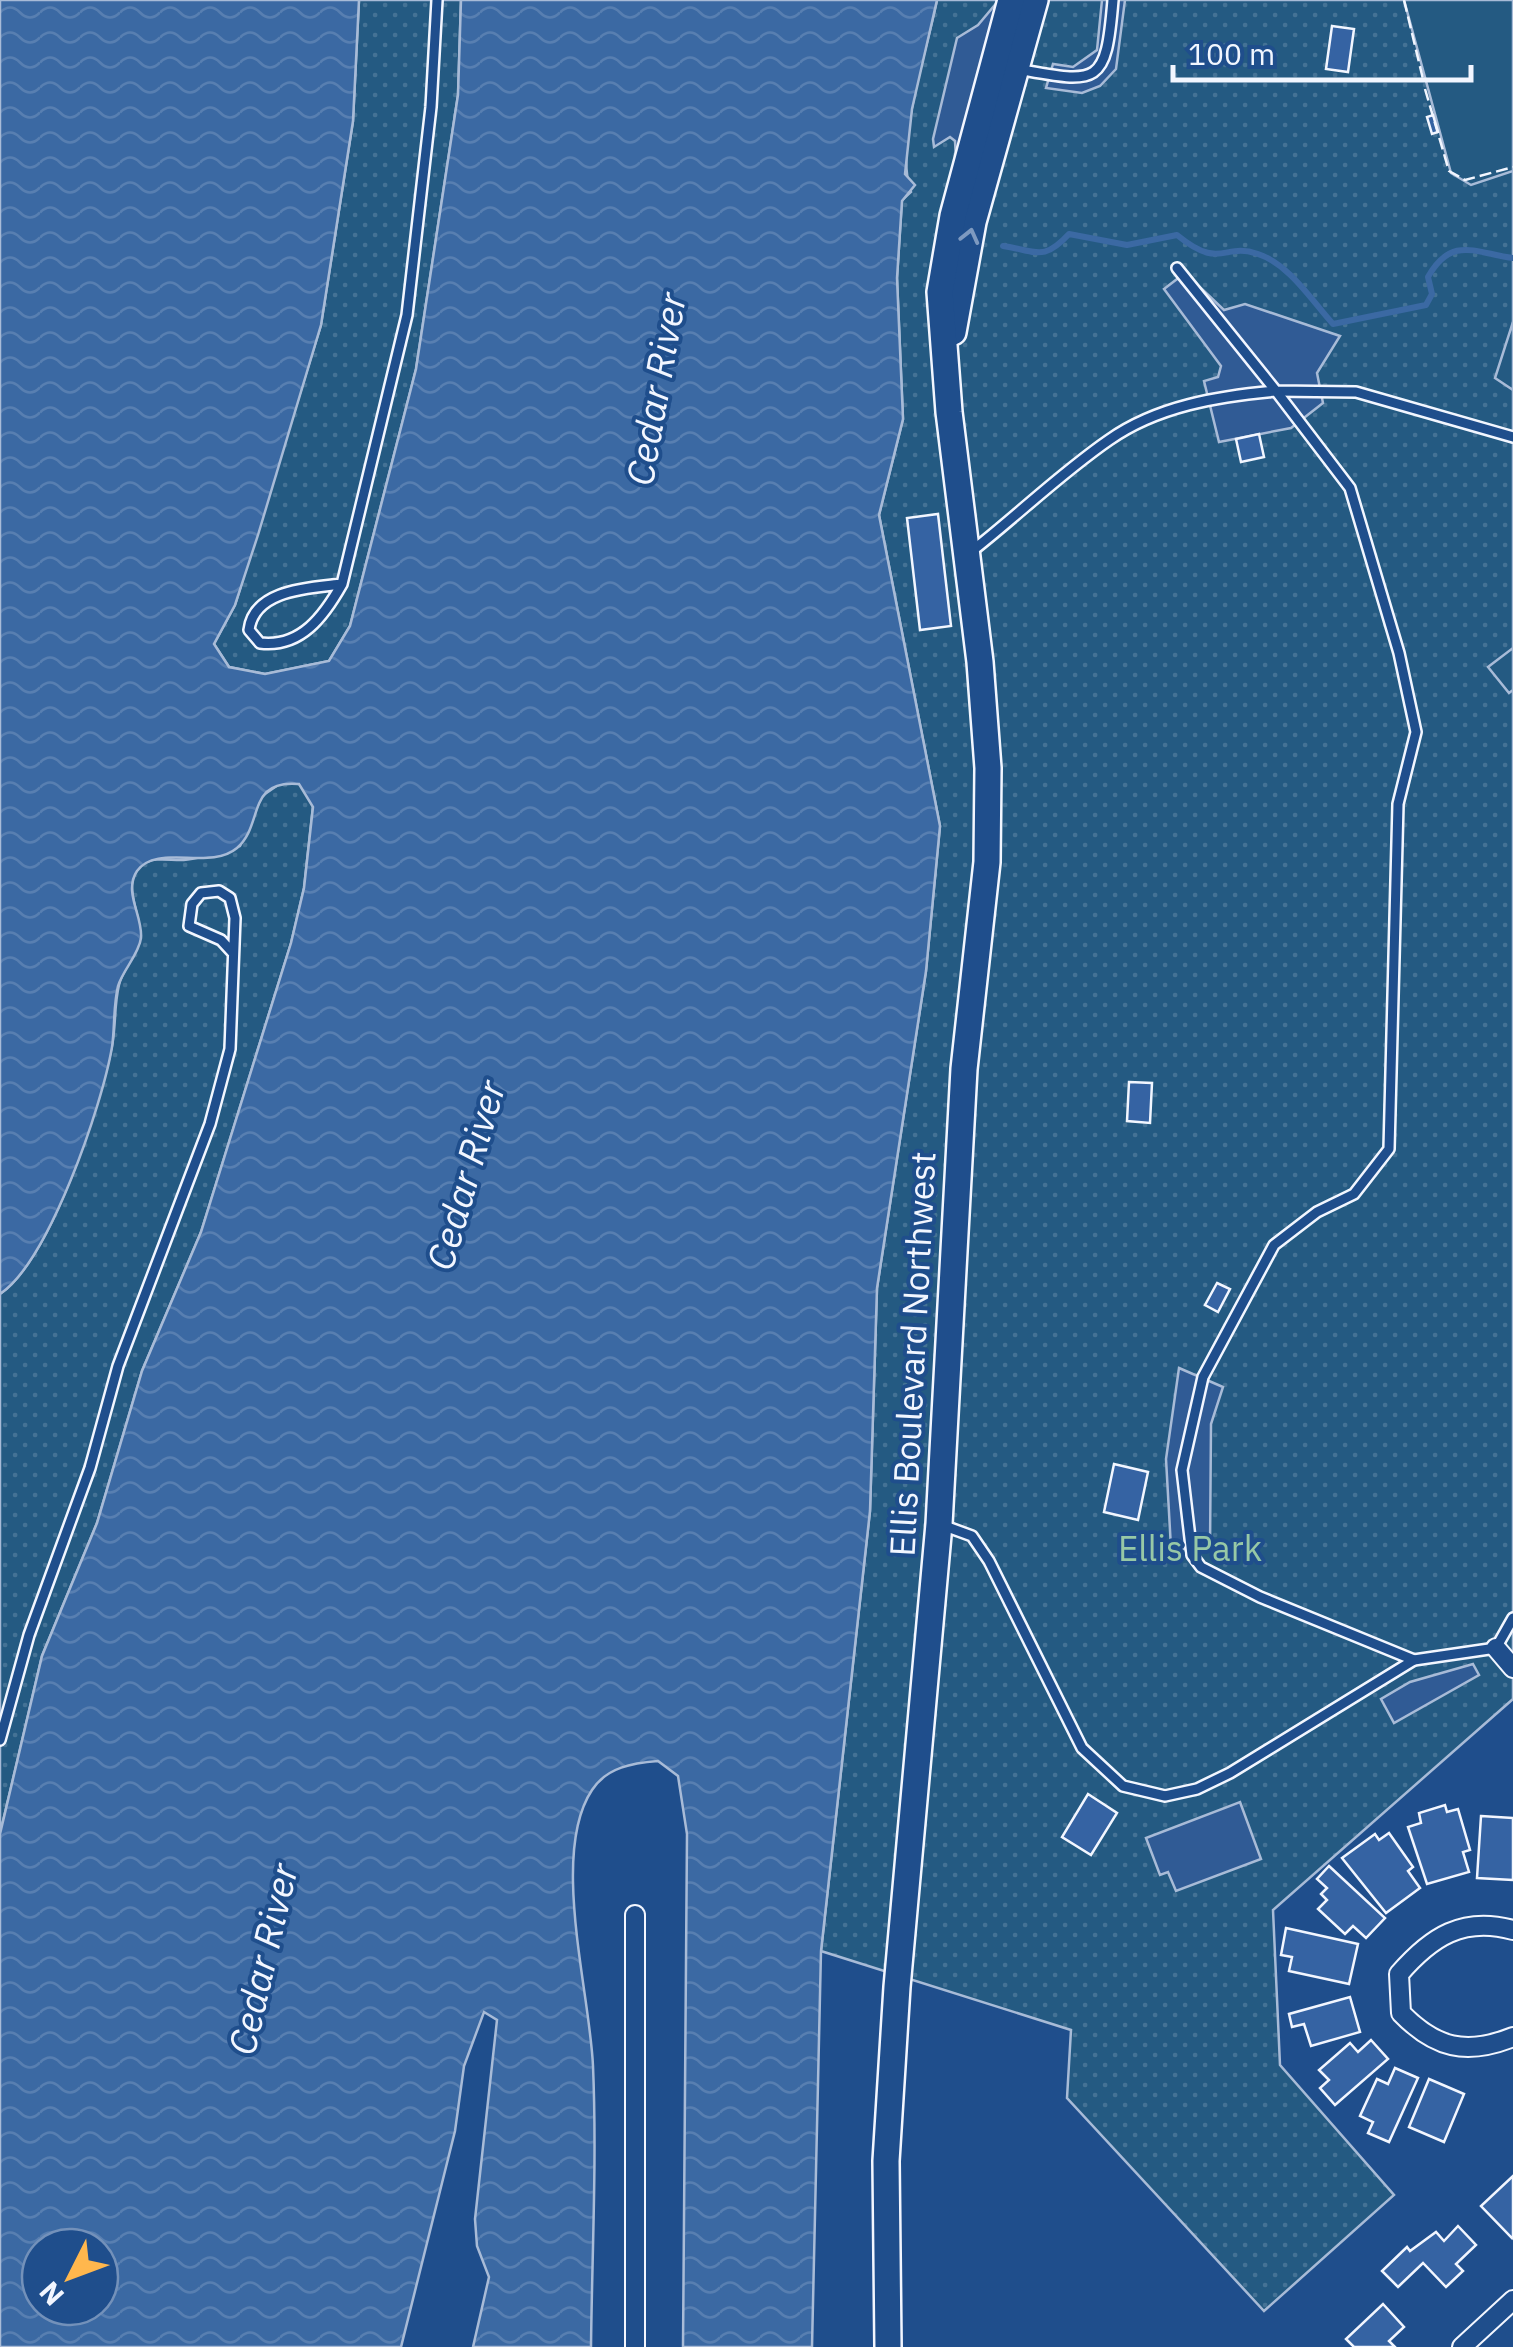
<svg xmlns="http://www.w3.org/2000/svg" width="1513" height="2347" font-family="'IBM Plex Sans',sans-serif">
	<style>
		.grass { fill: url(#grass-dots); stroke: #a8bbd7; stroke-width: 2.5 }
		.garden { fill: #245a82; stroke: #a8bbd7; stroke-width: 2.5 }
		.parking { fill: #305b95; stroke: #a8bbd7; stroke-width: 2.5 }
		.water { fill: url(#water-waves); stroke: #a8bbd7; stroke-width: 2.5; fill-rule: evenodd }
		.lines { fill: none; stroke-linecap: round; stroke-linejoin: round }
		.stream { stroke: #3b69a3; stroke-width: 6 }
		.building { fill: #3563a3; stroke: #f2f6ff; stroke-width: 2.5 }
		.lane-casing { stroke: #f2f6ff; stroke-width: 14 }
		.street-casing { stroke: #f2f6ff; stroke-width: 22 }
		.secondary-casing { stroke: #f2f6ff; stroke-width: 30 }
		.lane { stroke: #1f4e8c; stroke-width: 9 }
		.street { stroke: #1f4e8c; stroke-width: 18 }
		.secondary { stroke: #1f4e8c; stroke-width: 25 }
		.fence { stroke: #f2f6ff; stroke-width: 2.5; stroke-dasharray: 12 5; stroke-linecap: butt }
		.oneway { stroke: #7e9ac0 }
		.labels { text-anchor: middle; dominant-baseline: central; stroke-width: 8; stroke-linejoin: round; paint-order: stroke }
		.street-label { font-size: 35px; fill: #f2f6ff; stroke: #1f4e8c }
		.park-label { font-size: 35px; fill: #97c8a6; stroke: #1f4e8c }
		.water-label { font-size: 38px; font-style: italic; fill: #f2f6ff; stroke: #1f4e8c }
	</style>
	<defs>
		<pattern id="grass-dots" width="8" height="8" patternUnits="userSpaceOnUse" patternTransform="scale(2.5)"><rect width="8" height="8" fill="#245a82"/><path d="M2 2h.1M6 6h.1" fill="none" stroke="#447295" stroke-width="1.8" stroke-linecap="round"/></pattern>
		<pattern id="water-waves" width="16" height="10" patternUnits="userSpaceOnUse" patternTransform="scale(2.5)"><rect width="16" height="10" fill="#3b69a3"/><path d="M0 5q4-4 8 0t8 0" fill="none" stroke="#587fb1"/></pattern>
	</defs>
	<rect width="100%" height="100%" fill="#1f4e8c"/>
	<g class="grass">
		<polygon points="359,0 461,0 458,95 416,369 350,626 329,661 265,674 229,667 214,644 235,605 321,325 353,121"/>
		<path d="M937 0H1513V1699L1273 1910 1280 2065 1394 2195 1264 2311 1067 2098 1071 2030 821 1951 870 1511 877 1288 926 971 940 826 879 515 903 419 897 278 902 200 911 192C894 146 927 51 937 0Z"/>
		<path d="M281 783 301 784 313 806 304 888 291 943 201 1232 142 1371 97 1523 42 1656 0 1834V1294C50 1260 100 1107 112 1046 116 1026 114 1005 119 985 122 969 139 953 140 937 142 914 119 882 143 864 153 857 168 860 180 860 199 860 221 851 240 846L262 796Z"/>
	</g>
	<g class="garden">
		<polygon points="1404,0 1513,0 1513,171 1471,185 1451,173"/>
		<polygon points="1513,322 1513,390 1495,378"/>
		<polygon points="1513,648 1513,690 1509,693 1488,667"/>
	</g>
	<g class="parking">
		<polygon points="999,0 957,177 955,141 950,137 934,147 933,139 957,38 978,25"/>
		<polygon points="1102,0 1125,0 1116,69 1100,86 1082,93 1046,88 1053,64 1073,67 1097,50"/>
		<polygon points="1185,273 1224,310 1245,304 1340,336 1317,373 1323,403 1291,428 1219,442 1204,381 1218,377 1221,366 1164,289"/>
		<polygon points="1179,1368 1223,1387 1211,1424 1210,1551 1171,1548 1166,1459"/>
		<polygon points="1473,1664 1479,1675 1394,1723 1381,1699 1410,1682"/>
		<polygon points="1240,1802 1261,1859 1176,1891 1168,1872 1160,1875 1146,1838"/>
	</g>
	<path class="water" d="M0 0H359L353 121 321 325 258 535 235 605 214 644 229 667 265 674 329 661 350 626 416 369 458 95 461 0H937L912 109 905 174 915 185 902 201 897 278 903 419 879 515 940 826 926 971 877 1288 870 1511 821 1951 812 2347H683L687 1834 678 1776 658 1761C633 1763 607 1767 592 1790 550 1853 590 1993 593 2066 597 2159 592 2254 591 2347H473L489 2277 477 2246 475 2219 497 2020 484 2012 464 2066 455 2131 401 2347H0V1834L42 1656 97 1523 142 1371 201 1232 291 943 304 888 313 807 299 784C246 779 264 825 237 848 210 871 157 843 137 871 123 892 143 916 141 938 139 954 123 970 118 986 113 1007 115 1027 112 1047 102 1106 49 1261 0 1294ZM40 2247H100V2307H40Z"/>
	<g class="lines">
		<path class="stream" d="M1003 246C1037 251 1043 262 1069 234L1127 245 1177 235C1221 271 1223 242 1258 254 1289 264 1312 301 1333 324L1426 305 1432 294 1428 277C1452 234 1478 254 1513 258"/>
	</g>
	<g class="building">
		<polygon points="1332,26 1354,29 1348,72 1326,69"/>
		<polygon points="1433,115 1438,132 1432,134 1427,117"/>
		<polygon points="1259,434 1264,457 1241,462 1236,439"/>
		<polygon points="938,514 951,626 920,630 907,518"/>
		<polygon points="1129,1082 1152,1083 1150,1123 1127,1121"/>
		<polygon points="1217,1283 1230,1289 1218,1312 1205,1305"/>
		<polygon points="1114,1464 1148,1472 1138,1520 1104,1512"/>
		<polygon points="1088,1794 1117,1813 1091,1855 1062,1837"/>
		<polygon points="1445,1805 1447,1812 1458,1809 1470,1850 1463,1852 1469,1872 1427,1884 1408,1827 1421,1823 1419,1813"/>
		<polygon points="1481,1816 1513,1818 1513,1880 1477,1878"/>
		<polygon points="1389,1833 1413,1867 1408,1871 1420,1888 1386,1913 1342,1858 1375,1834 1379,1840"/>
		<polygon points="1329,1866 1385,1918 1366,1938 1353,1926 1345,1934 1318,1909 1327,1900 1321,1894 1327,1888 1317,1879"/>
		<polygon points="1286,1928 1358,1944 1349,1984 1289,1971 1292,1957 1281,1955"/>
		<polygon points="1350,1997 1360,2032 1311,2046 1304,2024 1292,2027 1289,2014"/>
		<polygon points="1371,2040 1388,2059 1335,2105 1320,2088 1329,2080 1319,2070 1350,2043 1358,2052"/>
		<polygon points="1395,2068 1418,2078 1389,2142 1368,2133 1373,2122 1360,2116 1377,2079 1388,2084"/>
		<polygon points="1429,2079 1464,2094 1444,2142 1409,2127"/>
		<polygon points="1513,2176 1513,2236 1512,2238 1481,2206"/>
		<polygon points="1458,2226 1476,2245 1456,2264 1463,2271 1446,2287 1423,2263 1398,2287 1382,2271 1407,2247 1410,2251 1436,2232 1444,2241"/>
		<polygon points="1383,2304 1404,2327 1389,2341 1395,2347 1354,2347 1346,2339"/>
	</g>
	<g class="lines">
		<g class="lane-casing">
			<g id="lane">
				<path d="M1017 69C1099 84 1106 86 1113 0"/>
				<polyline points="1177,268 1276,391 1356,392 1513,437"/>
				<path d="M972 551C1018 515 1061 473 1109 440 1157 406 1219 396 1276 391L1350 488 1399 653 1416 732 1398 804 1389 1149 1354 1194 1317 1212 1274 1245 1203 1377 1182 1470 1192 1555 1201 1567 1260 1597 1414 1660"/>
				<path d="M342 584C310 588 254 589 249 630L260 643C301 648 324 616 342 584L407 315 431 107 437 0"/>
				<polyline points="942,1525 972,1536 989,1561 1082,1748 1123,1786 1165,1796 1197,1789 1230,1773 1414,1660 1496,1648 1513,1618"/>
				<polyline points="0,1740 29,1635 90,1468 118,1366 210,1124 230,1049 235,918 230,898 219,891 201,893 192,904 189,926 221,940 233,953"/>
			</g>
		</g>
		<g class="street-casing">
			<g id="street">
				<polyline points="1496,1648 1513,1668"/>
				<path d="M1513 1930C1463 1916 1431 1937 1399 1974L1401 2013C1435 2048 1466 2056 1513 2037"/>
				<polyline points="635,2347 635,1915"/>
				<polyline points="1462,2347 1513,2300"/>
			</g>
		</g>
		<g class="secondary-casing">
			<g id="secondary">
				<polyline points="953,332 973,222 1035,0"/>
				<polyline points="888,2347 886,2161 897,1987 939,1524 964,1069 987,862 988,768 980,662 949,412 940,292 953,216 1011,0"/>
			</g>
		</g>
		<use href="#lane" class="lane"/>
		<use href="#street" class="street"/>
		<use href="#secondary" class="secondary"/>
		<g class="fence">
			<polyline points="1404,0 1423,79"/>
			<polyline points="1425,89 1449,171 1465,180 1513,167"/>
		</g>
	</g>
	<defs><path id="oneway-chevron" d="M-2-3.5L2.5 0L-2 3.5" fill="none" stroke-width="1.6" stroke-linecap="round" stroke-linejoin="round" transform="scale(2.5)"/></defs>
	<use class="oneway" href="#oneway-chevron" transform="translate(970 236) rotate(-76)"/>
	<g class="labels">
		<g class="street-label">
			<text transform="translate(912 1354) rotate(-87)">Ellis Boulevard Northwest</text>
		</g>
		<g class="park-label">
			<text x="1190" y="1548">Ellis Park</text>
		</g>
		<g class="water-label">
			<text transform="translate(655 389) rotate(-80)">Cedar River</text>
			<text transform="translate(465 1175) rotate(-74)">Cedar River</text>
			<text transform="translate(262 1959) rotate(-77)">Cedar River</text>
		</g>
	</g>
	<g transform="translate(70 2277) rotate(228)"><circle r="48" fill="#1f4e8c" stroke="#7391ba" stroke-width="2.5"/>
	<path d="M0-8L18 38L0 25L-18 38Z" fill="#ffb74d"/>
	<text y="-15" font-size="28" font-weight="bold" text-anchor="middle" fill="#f2f6ff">N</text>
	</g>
	<path d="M1173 65v15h298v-15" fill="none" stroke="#f2f6ff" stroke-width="5"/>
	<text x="1188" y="65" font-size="30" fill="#f2f6ff" stroke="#1f4e8c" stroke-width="8" paint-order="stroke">100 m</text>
</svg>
